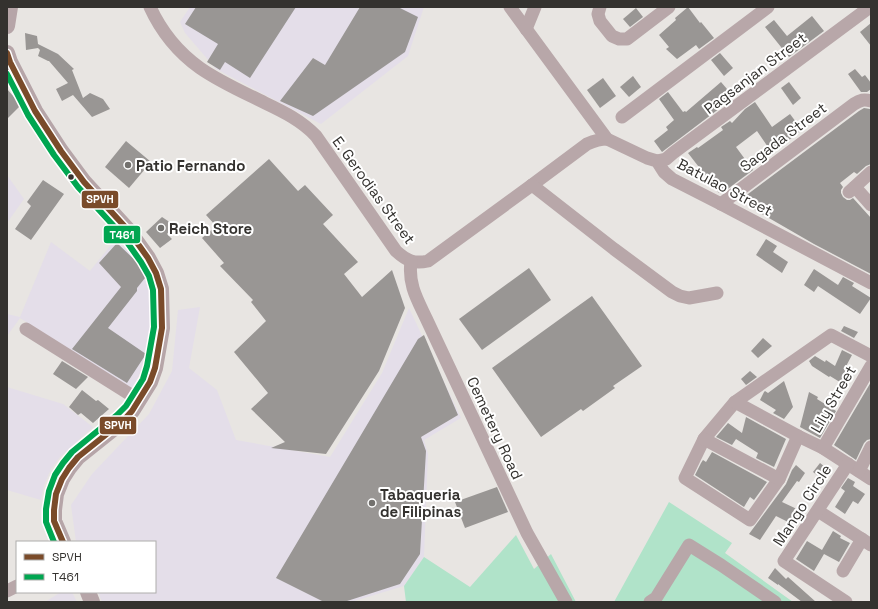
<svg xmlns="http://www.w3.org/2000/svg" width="878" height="609" font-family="'Space Grotesk',sans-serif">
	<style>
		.industrial { fill: #e4dee9 }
		.green { fill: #b0e3c9 }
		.building { fill: #999694 }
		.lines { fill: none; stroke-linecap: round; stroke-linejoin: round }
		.minor { stroke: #b8a7a9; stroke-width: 13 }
		.major { stroke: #b6a5a8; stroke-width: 16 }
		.bus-1-casing { stroke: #fff; stroke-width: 9 }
		.bus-2-casing { stroke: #fff; stroke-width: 9 }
		.bus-1 { stroke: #7a4b2a; stroke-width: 6 }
		.bus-2 { stroke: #00a651; stroke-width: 6 }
		.poi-dot { fill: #73716e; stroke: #fff; stroke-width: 1.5 }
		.bus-dot { fill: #34322f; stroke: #fff; stroke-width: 1.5 }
		.labels { text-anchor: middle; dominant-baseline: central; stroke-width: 4; stroke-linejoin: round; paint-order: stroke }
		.street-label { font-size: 15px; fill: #34322f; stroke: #fff }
		.poi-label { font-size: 15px; font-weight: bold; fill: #34322f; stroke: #fff; text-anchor: start }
		.line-badge { stroke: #fff; stroke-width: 1.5 }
		.badge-label { font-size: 11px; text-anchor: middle; font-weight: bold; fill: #fff }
	</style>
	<rect width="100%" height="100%" fill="#e8e5e2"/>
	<g class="industrial">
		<polygon points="190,7 424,7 408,56 321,124 216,69 185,33 180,22"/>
		<polygon points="7,175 24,199 7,223"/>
		<polygon points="115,240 141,262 151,284 153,311 143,366 133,389 20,318 7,336 7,314 20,317 51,242 90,271"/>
		<polygon points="200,307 189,368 217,390 236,440 330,457 382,373 409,308 461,418 424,440 428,454 424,557 404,586 351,602 102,602 98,592 155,592 155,542 76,542 71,505 92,474 149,414 172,371 178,310"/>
		<polygon points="7,387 63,404 93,427 60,457 51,469 44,485 41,500 7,490"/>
		<polygon points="61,592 72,592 77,602 45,602"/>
	</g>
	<g class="green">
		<polygon points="669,502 732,543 725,553 793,602 614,602"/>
		<polygon points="516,535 534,569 551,554 576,602 406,602 404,586 424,557 470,587"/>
	</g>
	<g class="building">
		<polygon points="196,7 296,7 250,78 225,62 220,70 207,62 218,44 185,24"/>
		<polygon points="360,7 398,7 418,17 405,52 313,116 280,101 313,58 325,65"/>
		<polygon points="688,7 700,23 701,22 714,38 699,49 696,45 677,59 666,49 669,47 659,35 676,20 675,18"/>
		<polygon points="636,8 643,17 630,27 623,19"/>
		<polygon points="812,16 824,31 789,57 765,27 774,20 787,36"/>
		<polygon points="871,23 871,46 860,32"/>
		<polygon points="25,33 37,36 38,44 58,54 74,69 72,70 83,98 90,93 103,99 110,109 92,117 73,95 62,101 56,89 68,83 49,61 48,61 38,56 40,50 38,48 26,50"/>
		<polygon points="720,53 733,68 724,76 711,60"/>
		<polygon points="855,69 862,77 865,75 871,83 871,89 867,92 861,92 848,74"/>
		<polygon points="633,76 641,87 629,97 620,87"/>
		<polygon points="603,78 616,96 600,108 587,90"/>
		<polygon points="721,82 733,96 722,105 720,108 662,152 654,141 668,130 666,127 674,120 659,99 668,92 683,112 685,111 686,112"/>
		<polygon points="789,82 801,98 793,105 781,88"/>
		<polygon points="7,89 21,105 7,119"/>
		<polygon points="755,102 772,127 790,114 802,130 772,153 757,131 736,147 753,170 725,191 723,189 719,193 688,153 697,147 698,148 723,130 721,127 730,121 732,123 745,109"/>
		<polygon points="864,108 870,109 871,110 871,164 866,166 857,174 854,172 840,183 843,187 841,190 841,193 843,197 847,200 850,200 853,198 871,218 871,274 814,244 755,210 744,197 859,111"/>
		<polygon points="126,141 151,162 129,188 105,167"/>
		<polygon points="269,159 298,191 305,185 333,215 323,224 358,262 344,274 362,297 392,270 405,308 379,371 326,454 271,448 285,442 251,409 268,393 234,352 266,321 251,302 253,300 220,266 224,263 202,238 216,226 206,215"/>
		<polygon points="43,180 64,194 31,240 15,229 31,206 27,202"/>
		<polygon points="162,217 174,225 167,234 172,239 160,248 146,232"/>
		<polygon points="766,239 777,246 773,252 788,262 782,273 756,255"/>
		<polygon points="117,243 139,264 145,278 137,288 137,291 108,328 146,354 127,383 72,349 121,287 99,263"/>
		<polygon points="529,268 551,300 482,350 459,319"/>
		<polygon points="814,269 838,285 843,277 854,283 852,286 871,298 860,314 818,286 814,292 804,285"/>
		<polygon points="592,296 642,366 613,386 615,388 583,411 581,409 541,437 492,368 571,311"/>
		<polygon points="844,326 858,332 854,338 841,331"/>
		<polygon points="424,335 458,415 421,437 426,451 420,554 400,584 344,602 324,602 276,578 418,339"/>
		<polygon points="763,338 772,346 758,358 751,351"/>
		<polygon points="842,350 852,355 844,370 849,373 843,384 830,376 829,377 812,366 809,361 815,356 825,362 826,360 835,366"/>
		<polygon points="62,361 88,377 76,389 53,374"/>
		<polygon points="750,371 757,377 746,385 741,379"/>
		<polygon points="784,381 793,407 784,419 773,413 776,410 760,400 764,392 765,391 768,393"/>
		<polygon points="871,382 871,439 867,440 864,443 856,460 834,445"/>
		<polygon points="82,390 96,401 98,400 109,409 93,423 81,413 78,415 69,407"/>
		<polygon points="809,392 818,397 817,399 836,411 820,438 800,427"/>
		<polygon points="746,417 786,439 774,467 756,458 758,453 736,439 732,445 716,437 728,423 742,433"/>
		<polygon points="712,452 767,482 754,500 750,497 744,507 695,475 701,463 703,460 706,462"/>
		<polygon points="820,463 830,471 823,480 813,472"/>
		<polygon points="796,465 805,473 799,482 797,481 782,502 799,510 792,524 776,516 760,540 749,534 786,484 792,470"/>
		<polygon points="848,478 855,482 853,486 865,494 858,504 853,501 845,514 835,507 845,491 841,488"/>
		<polygon points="497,487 508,512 465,528 455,502"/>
		<polygon points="833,531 841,536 840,538 850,543 839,562 824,554 814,571 796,559 807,541 822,550"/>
		<polygon points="775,568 786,579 788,577 816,602 802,602 778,584 778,585 768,578"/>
	</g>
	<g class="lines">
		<g class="minor">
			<path d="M150 7C161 31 179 53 200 68 220 82 243 92 265 103 284 112 302 121 316 136L396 251C407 261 414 264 428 261L532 185 587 144C594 141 599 139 607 139"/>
			<polyline points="510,7 607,139 647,158 657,161 664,172 672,179 721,204 871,283"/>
			<polyline points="600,7 598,14 600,21 612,36 619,39 627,39 669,7"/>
			<polyline points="526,29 535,7"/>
			<polyline points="622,117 768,7"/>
			<polyline points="657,161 666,159 673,153 870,7"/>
			<polyline points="532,185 614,249 672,292 680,296 689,298 717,293"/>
			<polyline points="855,187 871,205"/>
			<polyline points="849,192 871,172"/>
			<path d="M721 204 854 104C860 100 864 99 871 101"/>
			<path d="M411 262C408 284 417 299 426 318L527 533 566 602"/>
			<polyline points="26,329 139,400"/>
			<polyline points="871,356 831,335 735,402 704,439 685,478 750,520 779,479 798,436 823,448 871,479"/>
			<polyline points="735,402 798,436"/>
			<polyline points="704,439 779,479"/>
			<polyline points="823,448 871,366"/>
			<polyline points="859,471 871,447"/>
			<polyline points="818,511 871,545"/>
			<polyline points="843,571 862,539"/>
			<polyline points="7,591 17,586"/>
			<polyline points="650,602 656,598 689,545 721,565 775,602"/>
			<polyline points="846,602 784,561 848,464"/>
		</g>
		<g class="major">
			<polyline points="7,26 10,7"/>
			<polyline points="7,53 10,62 35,111 61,151 84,182 128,230 148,258 156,273 161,289 162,328 155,368 150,382 132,411 123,421 78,457 69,468 62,479 56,494 54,510 54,521 63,542"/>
			<polyline points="88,592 92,602"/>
		</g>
		<g class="bus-1-casing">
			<polyline id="bus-1" points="7,53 10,62 35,111 61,151 84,182 128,230 148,258 156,273 161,289 162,328 155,368 150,382 132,411 123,421 78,457 69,468 62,479 56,494 54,510 54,521 63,542"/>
		</g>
		<g class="bus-2-casing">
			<polyline id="bus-2" points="7,74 28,115 54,155 78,187 122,235 141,262 149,276 153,290 154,327 147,366 143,379 126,406 117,415 72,452 63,463 55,475 49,491 46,509 46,522 54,542"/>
		</g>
		<use href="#bus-1" class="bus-1"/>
		<use href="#bus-2" class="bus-2"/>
	</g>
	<g class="poi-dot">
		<circle cx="128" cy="165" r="4"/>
		<circle cx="161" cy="228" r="4"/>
		<circle cx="372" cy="503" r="4"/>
	</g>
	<circle class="bus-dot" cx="71" cy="177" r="3.5"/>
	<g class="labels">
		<g class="street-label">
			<text transform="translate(755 73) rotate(-37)">Pagsanjan Street</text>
			<text transform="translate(783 137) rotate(-37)">Sagada Street</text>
			<text transform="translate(725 187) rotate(28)">Batulao Street</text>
			<text transform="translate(374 190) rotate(54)">E. Gerodias Street</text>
			<text transform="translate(833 399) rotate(-60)">Lily Street</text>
			<text transform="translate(495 428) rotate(65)">Cemetery Road</text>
			<text transform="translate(802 505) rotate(-57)">Mango Circle</text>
		</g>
		<g class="poi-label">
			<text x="136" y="165">Patio Fernando</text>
			<text x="169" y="228">Reich Store</text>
			<text x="380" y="494">Tabaqueria<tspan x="380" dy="17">de Filipinas</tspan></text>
		</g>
	</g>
	<g class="line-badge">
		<rect x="81" y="190" width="38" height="19" rx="4" fill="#7a4b2a"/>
		<rect x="103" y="225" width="38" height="19" rx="4" fill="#00a651"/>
		<rect x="99" y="416" width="38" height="19" rx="4" fill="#7a4b2a"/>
	</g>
	<g class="badge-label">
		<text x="100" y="203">SPVH</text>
		<text x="122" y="239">T461</text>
		<text x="118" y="429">SPVH</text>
	</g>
	<rect width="878" height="609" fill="none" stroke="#34322f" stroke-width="16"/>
	<rect x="16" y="541" width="140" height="52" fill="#ffffff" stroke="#aeadac"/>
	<rect x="24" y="554" width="20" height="6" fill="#7a4b2a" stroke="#aeadac"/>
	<text x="52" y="561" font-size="12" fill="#34322f">SPVH</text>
	<rect x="24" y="574" width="20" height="6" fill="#00a651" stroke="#aeadac"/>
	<text x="52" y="581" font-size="12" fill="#34322f">T461</text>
</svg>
